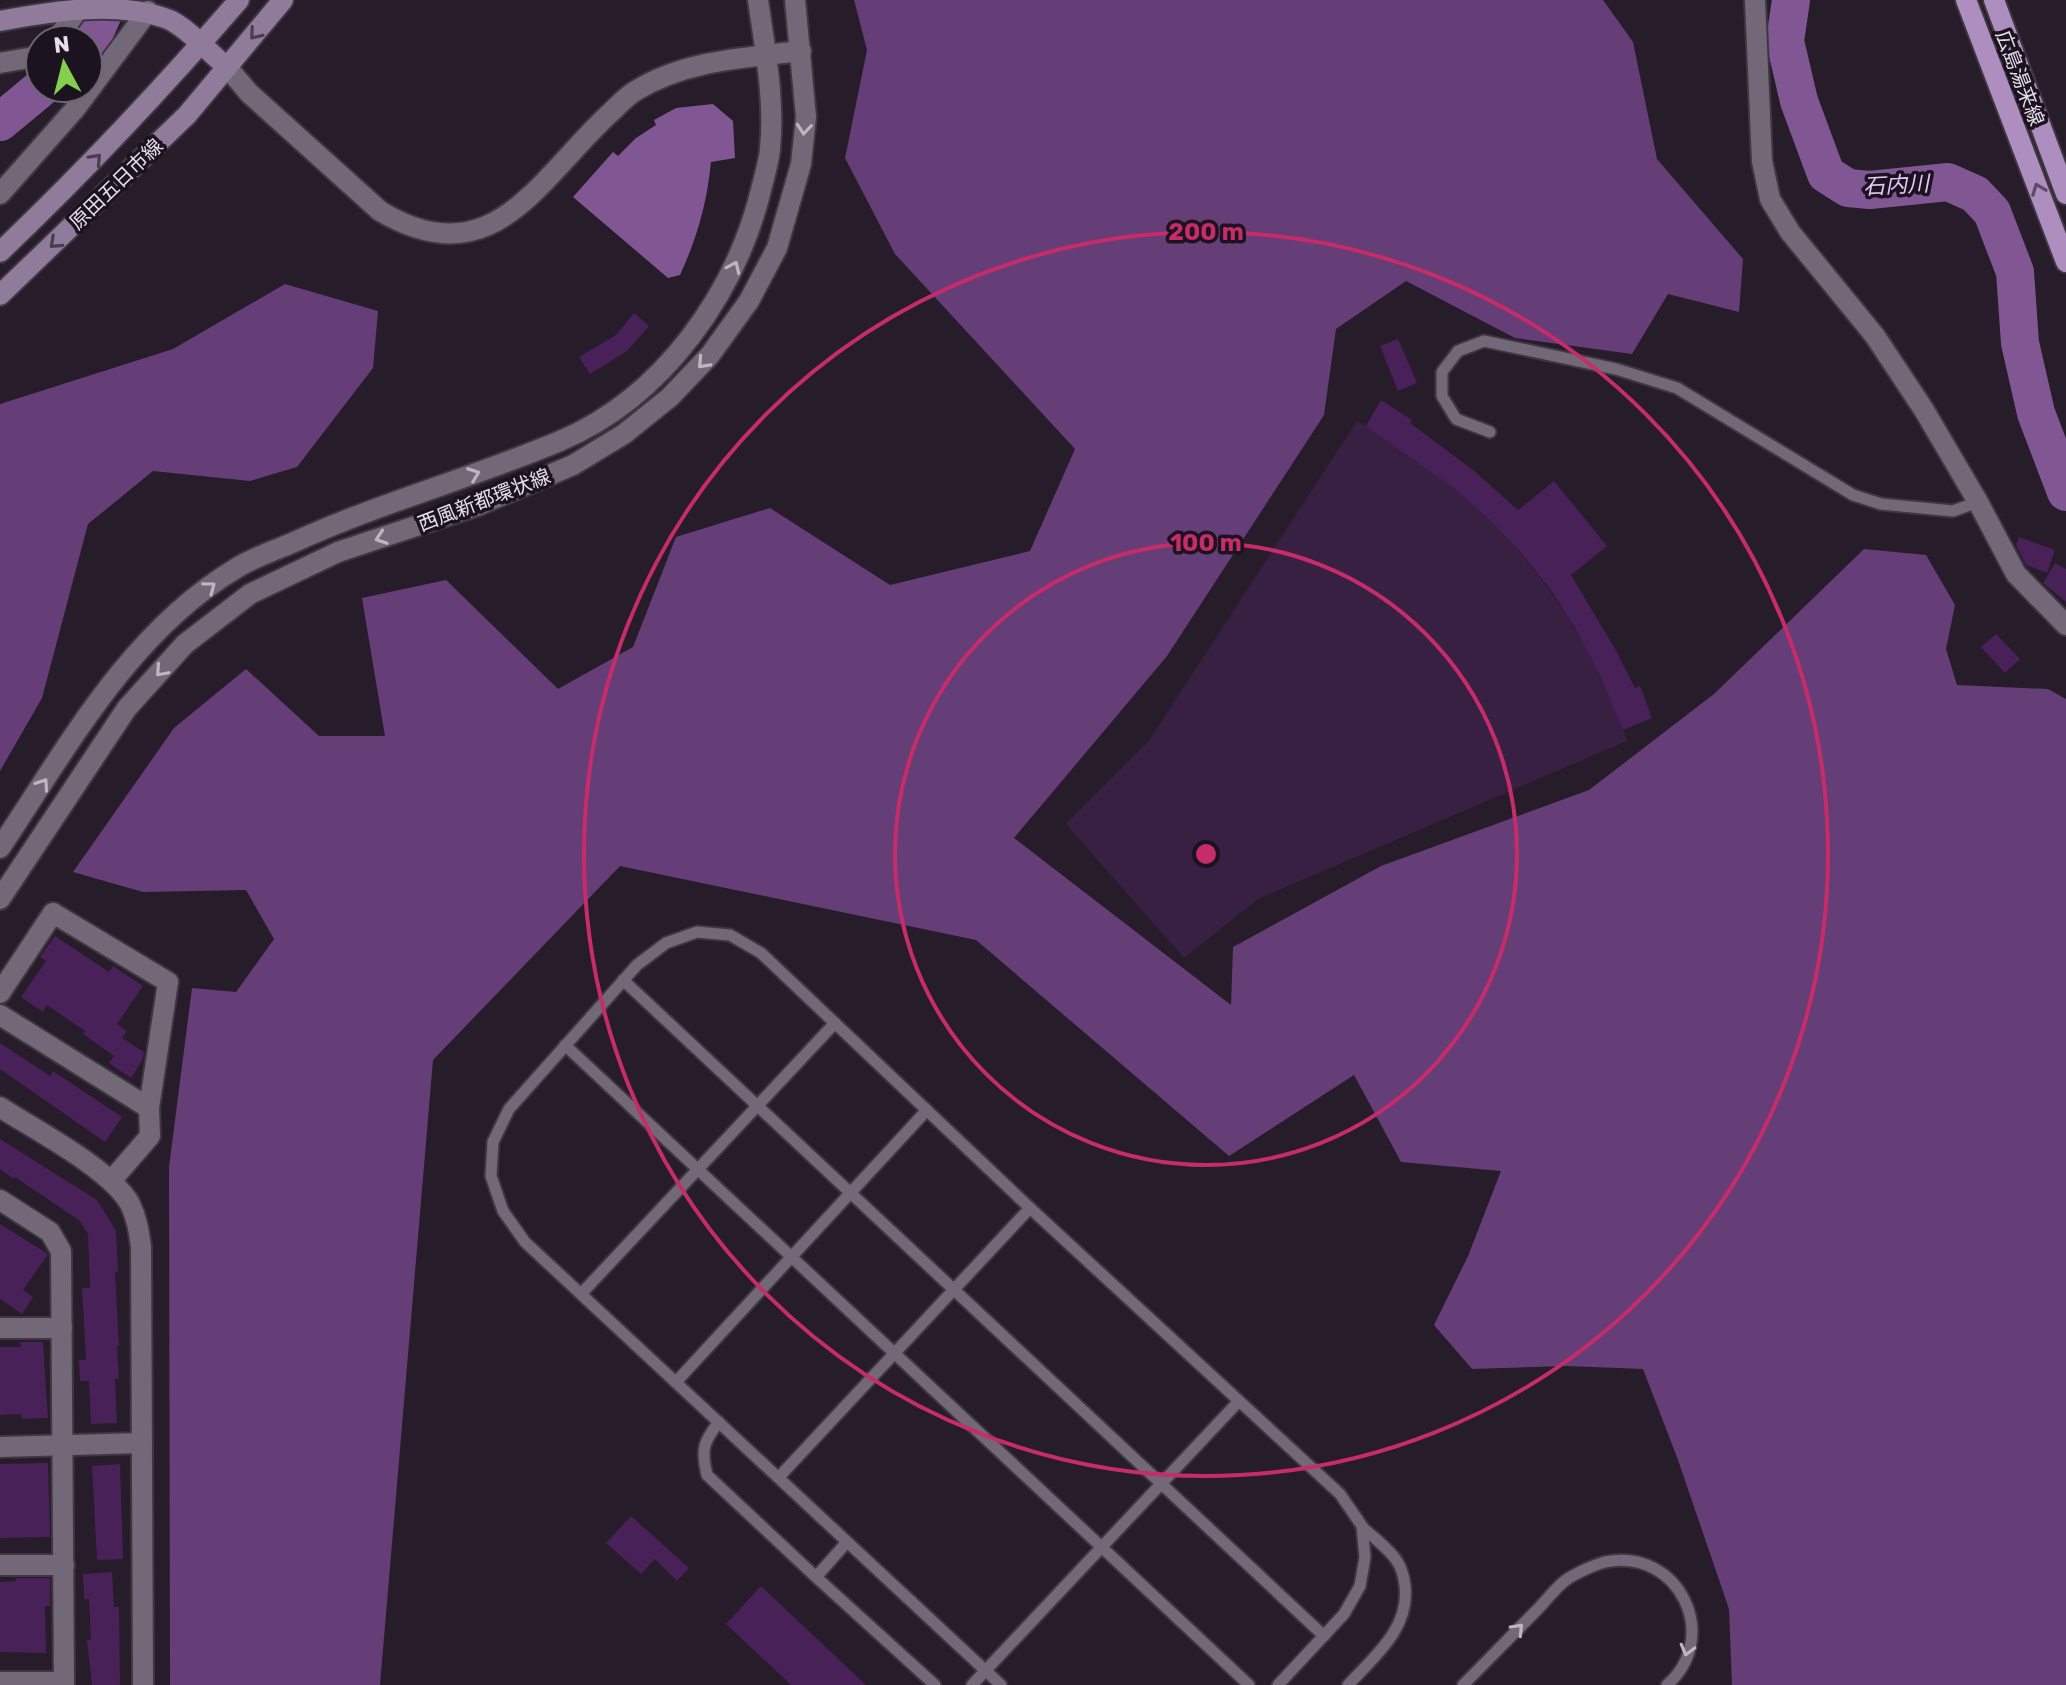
<svg xmlns="http://www.w3.org/2000/svg" width="2066" height="1685" font-family="Rubik,'Noto Sans JP',sans-serif">
	<style>
		.green { fill: #382043 }
		.forest { fill: #653d77 }
		.water { fill: #805792 }
		.lines { fill: none; stroke-linecap: round; stroke-linejoin: round }
		.river { stroke: #805792; stroke-width: 38 }
		.building { fill: #482158 }
		.service-casing { stroke: #3e3742; stroke-width: 15 }
		.minor-casing { stroke: #3e3742; stroke-width: 24 }
		.tertiary-casing { stroke: #3e3742; stroke-width: 24 }
		.secondary-casing { stroke: #3e3742; stroke-width: 24 }
		.primary-casing { stroke: #3e3742; stroke-width: 24 }
		.service { stroke: #736878; stroke-width: 11 }
		.minor { stroke: #736878; stroke-width: 20 }
		.tertiary { stroke: #736878; stroke-width: 20 }
		.secondary { stroke: #917b9b; stroke-width: 20 }
		.primary { stroke: #ae8ebe; stroke-width: 20 }
		.oneway { stroke: #4b3d51 }
		.oneway2 { stroke: #bdb5c1 }
		.oneway3 { stroke: #5e4a67 }
		.ring { fill: none; stroke: #c62c69; stroke-width: 4 }
		.labels { text-anchor: middle; dominant-baseline: central; stroke-width: 7; stroke-linejoin: round; paint-order: stroke }
		.street-label { font-size: 20px; fill: #e5dfe9; stroke: #1c1320 }
		.water-label { font-size: 22px; font-style: italic; fill: #e8c5f9; stroke: #1c1320 }
		.centre { fill: #c62c69; stroke: #1c1320; stroke-width: 4 }
		.ring-label { font-size: 24px; text-anchor: middle; font-weight: bold; fill: #c62c69; stroke: #1c1320; stroke-width: 7; stroke-linejoin: round; paint-order: stroke }
	</style>
	<rect width="100%" height="100%" fill="#261c2a"/>
	<path class="green" d="M1357 421C1482 487 1583 607 1627 741L1258 899 1184 958 1066 824 1148 742Z"/>
	<g class="forest">
		<polygon points="854,0 1603,0 1633,42 1657,159 1743,259 1739,312 1668,294 1632,354 1515,338 1406,281 1336,329 1324,415 1167,656 1014,838 1231,1005 1233,947 1381,866 1589,790 1714,694 1864,549 1926,555 1955,605 1946,649 1957,685 2048,689 2066,699 2066,1685 1732,1685 1729,1609 1678,1460 1643,1369 1567,1366 1472,1369 1434,1325 1468,1256 1501,1171 1401,1162 1354,1075 1229,1156 976,940 620,866 433,1060 380,1685 170,1685 169,1167 192,988 236,992 274,939 246,890 143,892 73,872 174,728 246,669 319,736 385,736 362,598 446,580 558,689 633,647 676,537 770,508 890,585 1030,551 1075,449 895,254 845,158 867,50"/>
		<polygon points="285,284 378,311 373,368 297,467 250,481 153,471 88,524 42,698 0,771 0,404 173,349"/>
	</g>
	<path class="water" d="M713 104 733 121 735 158 711 162C707 203 697 238 680 275L668 278 573 197 613 152 618 156 636 138 656 125 654 120 676 108Z"/>
	<g class="lines">
		<g class="river">
			<polyline points="1791,0 1785,41 1799,101 1826,174 1848,188 1870,190 1948,182 1975,194 1992,212 2015,272 2020,343 2036,413 2066,492"/>
			<polyline points="88,48 109,0"/>
			<polyline points="0,122 41,88"/>
		</g>
	</g>
	<g class="building">
		<polygon points="634,313 649,326 627,351 590,374 579,357 616,335"/>
		<polygon points="1398,339 1417,383 1398,391 1380,346"/>
		<polygon points="1381,400 1412,420 1410,423 1473,470 1518,510 1554,481 1607,546 1571,575 1614,647 1635,688 1640,686 1652,718 1623,730 1601,677 1574,626 1550,589 1523,555 1490,520 1454,488 1366,426"/>
		<polygon points="2019,537 2055,550 2047,573 2026,565 2016,545"/>
		<polygon points="2055,563 2066,569 2066,602 2043,583"/>
		<polygon points="1996,634 2020,659 2005,673 1981,647"/>
		<polygon points="55,936 109,972 113,966 143,986 117,1024 127,1031 122,1038 144,1052 143,1059 131,1078 109,1063 114,1056 83,1034 85,1031 47,1005 43,1012 21,997 46,961 40,957"/>
		<polygon points="0,1043 50,1076 53,1071 122,1117 105,1142 0,1069"/>
		<polygon points="0,1139 97,1200 116,1231 118,1272 115,1272 119,1346 117,1346 119,1379 115,1379 117,1423 91,1424 89,1381 80,1381 79,1360 86,1360 82,1288 90,1288 88,1234 80,1221 15,1177 14,1179 0,1169"/>
		<polygon points="0,1224 48,1254 23,1290 33,1297 22,1314 0,1299"/>
		<polygon points="20,1342 43,1342 48,1418 22,1419 21,1414 0,1415 0,1347 21,1347"/>
		<polygon points="48,1463 50,1537 0,1538 0,1464"/>
		<polygon points="120,1464 123,1559 97,1560 92,1466"/>
		<polygon points="631,1516 689,1568 677,1581 655,1559 641,1574 606,1543"/>
		<polygon points="112,1572 114,1607 119,1607 120,1685 92,1685 87,1640 91,1640 89,1599 84,1599 83,1574"/>
		<polygon points="16,1578 50,1578 50,1606 45,1606 46,1653 0,1652 0,1582 16,1581"/>
		<polygon points="761,1586 866,1685 791,1685 726,1624"/>
	</g>
	<g class="lines">
		<g class="service-casing">
			<g id="service">
				<polyline points="1490,432 1456,419 1442,396 1442,372 1458,351 1484,341 1616,369 1677,388 1853,495 1881,504 1953,511 1978,502"/>
				<polyline points="623,980 1324,1636"/>
				<polyline points="565,1045 1249,1685"/>
				<polyline points="581,1294 835,1023"/>
				<polyline points="676,1382 927,1110"/>
				<path d="M719 1422C703 1442 701 1450 707 1475L816 1577"/>
				<polyline points="779,1477 1030,1208"/>
				<polyline points="847,1542 816,1577 935,1685"/>
				<polyline points="972,1685 1239,1401"/>
				<polyline points="1001,1685 525,1242 503,1211 491,1176 493,1142 509,1109 637,965 666,943 697,932 730,935 761,953 1030,1208 1340,1494 1362,1526 1365,1557 1360,1586 1344,1614 1278,1685"/>
				<path d="M1348 1685C1375 1656 1410 1628 1405 1586 1404 1576 1400 1564 1394 1557 1385 1546 1372 1536 1362 1527"/>
				<path d="M1463 1685C1488 1660 1512 1635 1536 1611 1546 1601 1555 1588 1566 1580 1576 1573 1594 1565 1605 1562 1679 1547 1722 1637 1667 1685"/>
			</g>
		</g>
		<g class="minor-casing">
			<g id="minor">
				<polyline points="1755,0 1762,161 1770,199 1790,232 1875,336 1924,410 1978,502 2016,574 2066,625"/>
				<polyline points="56,40 85,0"/>
				<polyline points="0,63 40,56"/>
				<polyline points="0,194 75,109 148,11"/>
				<polyline points="0,993 53,913 168,982 149,1108 150,1136 111,1181"/>
				<polyline points="0,1015 149,1108"/>
				<polyline points="0,1200 50,1232 61,1251 64,1685"/>
				<polyline points="0,1328 62,1328"/>
				<polyline points="0,1447 142,1443"/>
				<polyline points="0,1565 64,1565"/>
				<polyline points="0,1682 64,1682"/>
			</g>
		</g>
		<g class="tertiary-casing">
			<g id="tertiary">
				<path d="M227 67 249 93 380 211C492 278 537 181 609 114 618 106 626 96 637 90 686 60 745 58 801 51"/>
				<path d="M0 848C67 748 129 633 235 569 252 558 273 551 292 543 379 503 472 478 560 441 664 397 737 292 762 186 765 174 769 161 770 149 775 100 765 49 758 0"/>
				<polyline points="0,899 127,708 185,644 250,594 338,552 479,505 573,465 624,434 670,397 710,355 749,301 777,248 801,164 806,117 795,0"/>
				<path d="M0 1107C35 1130 111 1169 130 1204 137 1218 139 1232 141 1247L143 1685"/>
			</g>
		</g>
		<g class="secondary-casing">
			<g id="secondary">
				<path d="M0 21C53 11 119 0 170 20 190 30 209 53 227 67"/>
				<path d="M0 252C84 172 163 88 239 0"/>
				<polyline points="0,295 187,115 283,0"/>
			</g>
		</g>
		<g class="primary-casing">
			<g id="primary">
				<polyline points="1966,0 2066,262"/>
				<polyline points="1994,0 2066,194"/>
			</g>
		</g>
		<use href="#service" class="service"/>
		<use href="#minor" class="minor"/>
		<use href="#tertiary" class="tertiary"/>
		<use href="#secondary" class="secondary"/>
		<use href="#primary" class="primary"/>
	</g>
	<defs><path id="oneway-chevron" d="M-2-3.5L2.5 0L-2 3.5" fill="none" stroke-width="1.6" stroke-linecap="round" stroke-linejoin="round" transform="scale(2)"/></defs>
	<g class="oneway">
		<use href="#oneway-chevron" transform="translate(255 34) rotate(130)"/>
		<use href="#oneway-chevron" transform="translate(96 159) rotate(-47)"/>
		<use href="#oneway-chevron" transform="translate(55 243) rotate(137)"/>
	</g>
	<g class="oneway2">
		<use href="#oneway-chevron" transform="translate(804 129) rotate(95)"/>
		<use href="#oneway-chevron" transform="translate(734 267) rotate(-66)"/>
		<use href="#oneway-chevron" transform="translate(703 363) rotate(133)"/>
		<use href="#oneway-chevron" transform="translate(474 474) rotate(-21)"/>
		<use href="#oneway-chevron" transform="translate(381 538) rotate(161)"/>
		<use href="#oneway-chevron" transform="translate(210 587) rotate(-37)"/>
		<use href="#oneway-chevron" transform="translate(161 671) rotate(132)"/>
		<use href="#oneway-chevron" transform="translate(43 784) rotate(-56)"/>
		<use href="#oneway-chevron" transform="translate(1518 1629) rotate(-46)"/>
		<use href="#oneway-chevron" transform="translate(1687 1650) rotate(105)"/>
	</g>
	<use class="oneway3" href="#oneway-chevron" transform="translate(2038 189) rotate(-111)"/>
	<g class="ring">
		<circle cx="1206" cy="854" r="311"/>
		<circle cx="1206" cy="854" r="622"/>
	</g>
	<g class="labels">
		<g class="street-label">
			<text transform="translate(2020 78) rotate(69)">広島湯来線</text>
			<text transform="translate(116 184) rotate(-44)">原田五日市線</text>
			<text transform="translate(484 500) rotate(-21)">西風新都環状線</text>
		</g>
		<g class="water-label">
			<text transform="translate(1896 185) rotate(-3)">石内川</text>
		</g>
	</g>
	<circle cx="1206" cy="854" r="12" class="centre"/>
	<g class="ring-label">
		<text x="1206" y="240">200 m</text>
		<text x="1206" y="551">100 m</text>
	</g>
	<g transform="translate(64 64) rotate(353)"><circle r="38" fill="#1c1320" stroke="#6c6570" stroke-width="2"/>
	<path d="M0-6L14 30L0 20L-14 30Z" fill="#84d04e"/>
	<text y="-12" font-size="22" font-weight="bold" text-anchor="middle" fill="#e5dfe9">N</text>
	</g>
</svg>
